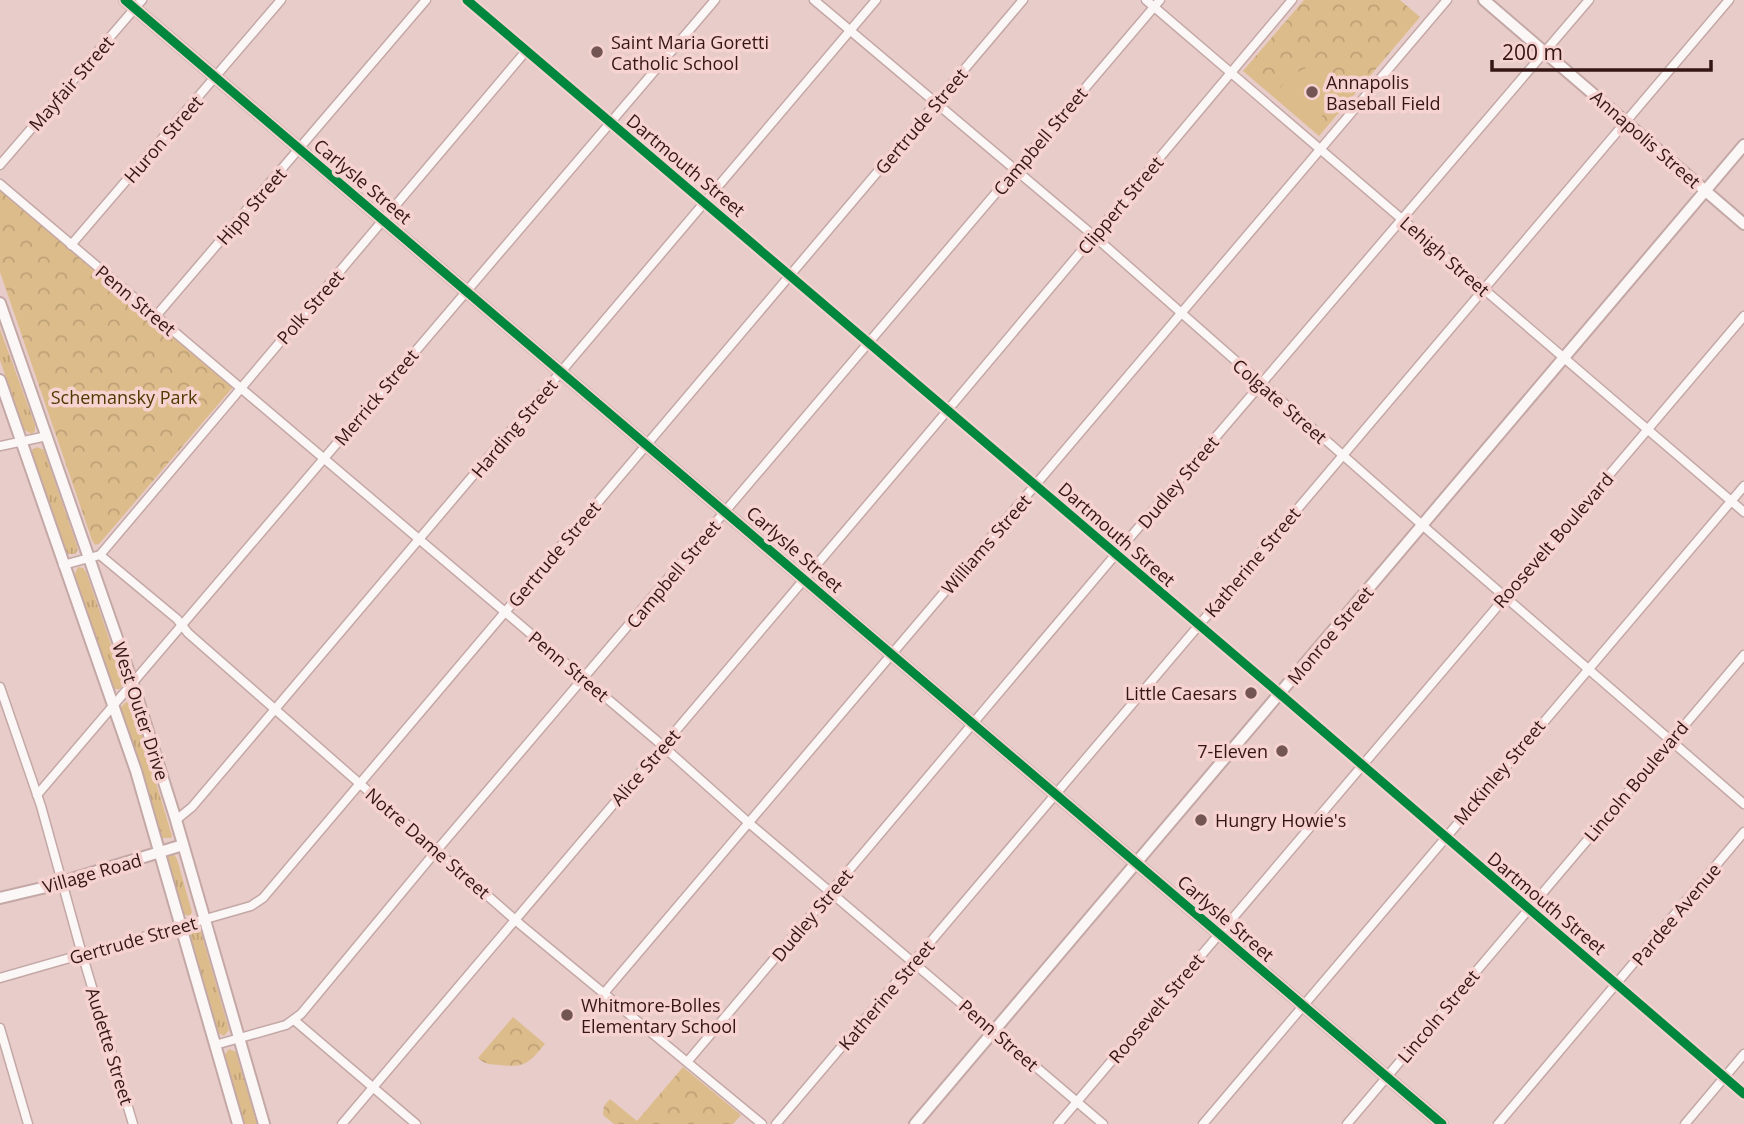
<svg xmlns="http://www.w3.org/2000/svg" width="1744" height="1124" font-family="'Open Sans',sans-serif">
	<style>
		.grass { fill: url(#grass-tufts) }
		.park { fill: url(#park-crowns) }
		.garden { fill: #ddbc8b }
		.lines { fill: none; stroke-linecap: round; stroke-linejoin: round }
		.street-casing { stroke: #c4a8a6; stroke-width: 11 }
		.secondary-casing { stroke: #c4a8a6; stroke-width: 14 }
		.street { stroke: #fbf7f7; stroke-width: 8 }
		.secondary { stroke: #fbf7f7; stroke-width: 10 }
		.cycleway-casing { stroke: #f6d3d0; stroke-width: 13 }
		.cycleway { stroke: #00873e; stroke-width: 9 }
		.poi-dot { fill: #735653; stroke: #f6d3d0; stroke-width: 2.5 }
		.labels { text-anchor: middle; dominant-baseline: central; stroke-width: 7; stroke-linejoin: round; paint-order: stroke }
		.poi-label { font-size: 18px; fill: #351614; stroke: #f6d3d0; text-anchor: start }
		.street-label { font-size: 18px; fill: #351614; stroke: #f6d3d0 }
		.park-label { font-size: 18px; fill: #4f3901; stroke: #f6d3d0 }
	</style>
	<defs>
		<pattern id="grass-tufts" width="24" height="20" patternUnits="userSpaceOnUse" patternTransform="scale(1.75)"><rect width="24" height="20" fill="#ddbc8b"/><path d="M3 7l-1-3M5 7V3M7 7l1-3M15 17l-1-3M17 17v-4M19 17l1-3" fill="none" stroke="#bea177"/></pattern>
		<pattern id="park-crowns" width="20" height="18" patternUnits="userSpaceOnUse" patternTransform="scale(1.75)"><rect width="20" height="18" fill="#ddbc8b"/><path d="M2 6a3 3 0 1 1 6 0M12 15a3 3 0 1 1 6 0" fill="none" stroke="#bea177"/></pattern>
	</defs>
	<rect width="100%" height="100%" fill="#e7ccc9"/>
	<g class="grass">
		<polygon points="0,329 35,425 35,431 32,434 24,430 0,360"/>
		<polygon points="37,447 44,450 78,549 75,554 68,554 66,551 32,453 32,450"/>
		<polygon points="78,567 83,568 86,572 124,682 120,689 115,689 112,684 74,576"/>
		<polygon points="126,702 133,706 172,836 171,838 162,838 122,712 121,707"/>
		<polygon points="173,853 177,859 192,912 190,916 185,915 182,911 166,854"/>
		<polygon points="196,928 201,932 229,1030 224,1036 217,1032 190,937 191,931"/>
		<polygon points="229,1049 236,1052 257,1124 244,1124 224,1056"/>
	</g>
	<g class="park">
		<polygon points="1304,0 1400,0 1420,17 1319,136 1243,71"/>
		<polygon points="0,190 233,387 99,544 95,545 92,540 0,272"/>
		<path d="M513 1017 545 1044C529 1063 525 1068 500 1065 490 1064 486 1065 478 1058Z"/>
		<polygon points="683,1067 741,1115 733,1124 614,1124 603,1115 604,1106 610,1099 637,1121"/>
	</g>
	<path class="garden" d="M1313 66 1323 69 1345 88 1316 123 1283 95 1280 89C1286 77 1301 69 1313 66Z"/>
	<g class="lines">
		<g class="street-casing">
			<g id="street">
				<polyline points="467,0 1287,700 1744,1094"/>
				<polyline points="814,0 1094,236 1429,531 1744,804"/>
				<polyline points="1146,0 1744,512"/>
				<polyline points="0,165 142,0"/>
				<polyline points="0,184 656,740 749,823 1103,1124"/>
				<polyline points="71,245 281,0"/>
				<polyline points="156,316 426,0"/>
				<polyline points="0,446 47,436"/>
				<polyline points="100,555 177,619 188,633 521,925 762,1124"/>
				<polyline points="63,565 100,555 526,51"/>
				<polyline points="0,687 41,806 80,947 133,1124"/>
				<polyline points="37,795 715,0"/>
				<polyline points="176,820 192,807 276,708 876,0"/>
				<polyline points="0,978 251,906 263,898 1023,0"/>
				<polyline points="605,992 1447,0"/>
				<polyline points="294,1020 416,1124"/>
				<polyline points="0,1028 28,1124"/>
				<polyline points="215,1045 286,1025 301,1014 432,856 1160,0"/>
				<polyline points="688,1061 1121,548 1589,0"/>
				<polyline points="342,1124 942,417 1292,0"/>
				<polyline points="776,1124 1729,0"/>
				<polyline points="1058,1124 1744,316"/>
				<polyline points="1203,1124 1744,486"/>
				<polyline points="1347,1124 1744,655"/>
				<polyline points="1498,1124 1744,832"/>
				<polyline points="1685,1124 1744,1054"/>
			</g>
		</g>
		<g class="secondary-casing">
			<g id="secondary">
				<polyline points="125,0 1442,1124"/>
				<polyline points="1484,0 1744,224"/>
				<polyline points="0,303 133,684 176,820 264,1124"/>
				<polyline points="0,380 136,771 238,1124"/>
				<polyline points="0,898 42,888 183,845"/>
				<polyline points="915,1124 1744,145"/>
			</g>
		</g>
		<use href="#street" class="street"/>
		<use href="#secondary" class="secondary"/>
		<g class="cycleway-casing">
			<g id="cycleway">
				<polyline points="125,0 1442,1124"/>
				<polyline points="467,0 1287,700 1744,1094"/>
			</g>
		</g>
		<use href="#cycleway" class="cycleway"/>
	</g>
	<g class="poi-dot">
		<circle cx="597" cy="52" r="7"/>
		<circle cx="1312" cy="92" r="7"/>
		<circle cx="1251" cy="693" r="7"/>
		<circle cx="1282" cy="751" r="7"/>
		<circle cx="1201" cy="820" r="7"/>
		<circle cx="567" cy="1015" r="7"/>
	</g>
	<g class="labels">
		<g class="poi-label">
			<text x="611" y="42">Saint Maria Goretti<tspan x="611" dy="21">Catholic School</tspan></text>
			<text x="1326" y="82">Annapolis<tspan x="1326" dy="21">Baseball Field</tspan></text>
			<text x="1237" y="693" text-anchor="end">Little Caesars</text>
			<text x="1268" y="751" text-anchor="end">7-Eleven</text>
			<text x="1215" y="820">Hungry Howie's</text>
			<text x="581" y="1005">Whitmore-Bolles<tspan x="581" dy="21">Elementary School</tspan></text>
		</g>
		<g class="street-label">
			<text transform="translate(71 83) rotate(-49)">Mayfair Street</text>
			<text transform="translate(921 121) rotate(-50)">Gertrude Street</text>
			<text transform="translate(163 139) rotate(-49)">Huron Street</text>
			<text transform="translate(1646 139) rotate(41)">Annapolis Street</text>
			<text transform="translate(1040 141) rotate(-50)">Campbell Street</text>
			<text transform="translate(686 165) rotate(40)">Dartmouth Street</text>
			<text transform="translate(363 181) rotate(40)">Carlysle Street</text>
			<text transform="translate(1120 205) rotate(-50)">Clippert Street</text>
			<text transform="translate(251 206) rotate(-49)">Hipp Street</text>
			<text transform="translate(1445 256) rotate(41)">Lehigh Street</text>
			<text transform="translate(136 300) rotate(40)">Penn Street</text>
			<text transform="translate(310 307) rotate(-49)">Polk Street</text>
			<text transform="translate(376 397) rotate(-50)">Merrick Street</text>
			<text transform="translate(1280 401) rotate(41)">Colgate Street</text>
			<text transform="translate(514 428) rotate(-50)">Harding Street</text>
			<text transform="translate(1178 482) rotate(-50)">Dudley Street</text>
			<text transform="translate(1117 534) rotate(41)">Dartmouth Street</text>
			<text transform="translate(1553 540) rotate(-49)">Roosevelt Boulevard</text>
			<text transform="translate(986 544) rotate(-49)">Williams Street</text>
			<text transform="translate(795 549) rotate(41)">Carlysle Street</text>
			<text transform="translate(554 554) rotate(-50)">Gertrude Street</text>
			<text transform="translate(1252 562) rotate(-50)">Katherine Street</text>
			<text transform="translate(673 574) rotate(-50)">Campbell Street</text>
			<text transform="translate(1330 635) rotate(-50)">Monroe Street</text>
			<text transform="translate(569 666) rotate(40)">Penn Street</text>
			<text transform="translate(141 711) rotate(72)">West Outer Drive</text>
			<text transform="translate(645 767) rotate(-49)">Alice Street</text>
			<text transform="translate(1499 772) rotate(-50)">McKinley Street</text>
			<text transform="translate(1636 781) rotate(-50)">Lincoln Boulevard</text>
			<text transform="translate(428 843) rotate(41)">Notre Dame Street</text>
			<text transform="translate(92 873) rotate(-16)">Village Road</text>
			<text transform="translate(1547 903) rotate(40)">Dartmouth Street</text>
			<text transform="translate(1676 914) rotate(-50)">Pardee Avenue</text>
			<text transform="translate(812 915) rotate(-50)">Dudley Street</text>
			<text transform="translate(1226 918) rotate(41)">Carlysle Street</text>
			<text transform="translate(133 940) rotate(-16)">Gertrude Street</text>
			<text transform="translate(886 995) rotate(-50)">Katherine Street</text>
			<text transform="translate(1156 1008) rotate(-50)">Roosevelt Street</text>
			<text transform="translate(1438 1016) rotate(-50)">Lincoln Street</text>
			<text transform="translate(999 1035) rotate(41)">Penn Street</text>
			<text transform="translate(110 1046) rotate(73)">Audette Street</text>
		</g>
		<g class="park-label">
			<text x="124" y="397">Schemansky Park</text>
		</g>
	</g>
	<path d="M1492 60v10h219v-10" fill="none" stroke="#351614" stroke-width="3.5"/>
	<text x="1502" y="60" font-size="21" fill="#351614" stroke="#f6d3d0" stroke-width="5" paint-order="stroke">200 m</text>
</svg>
